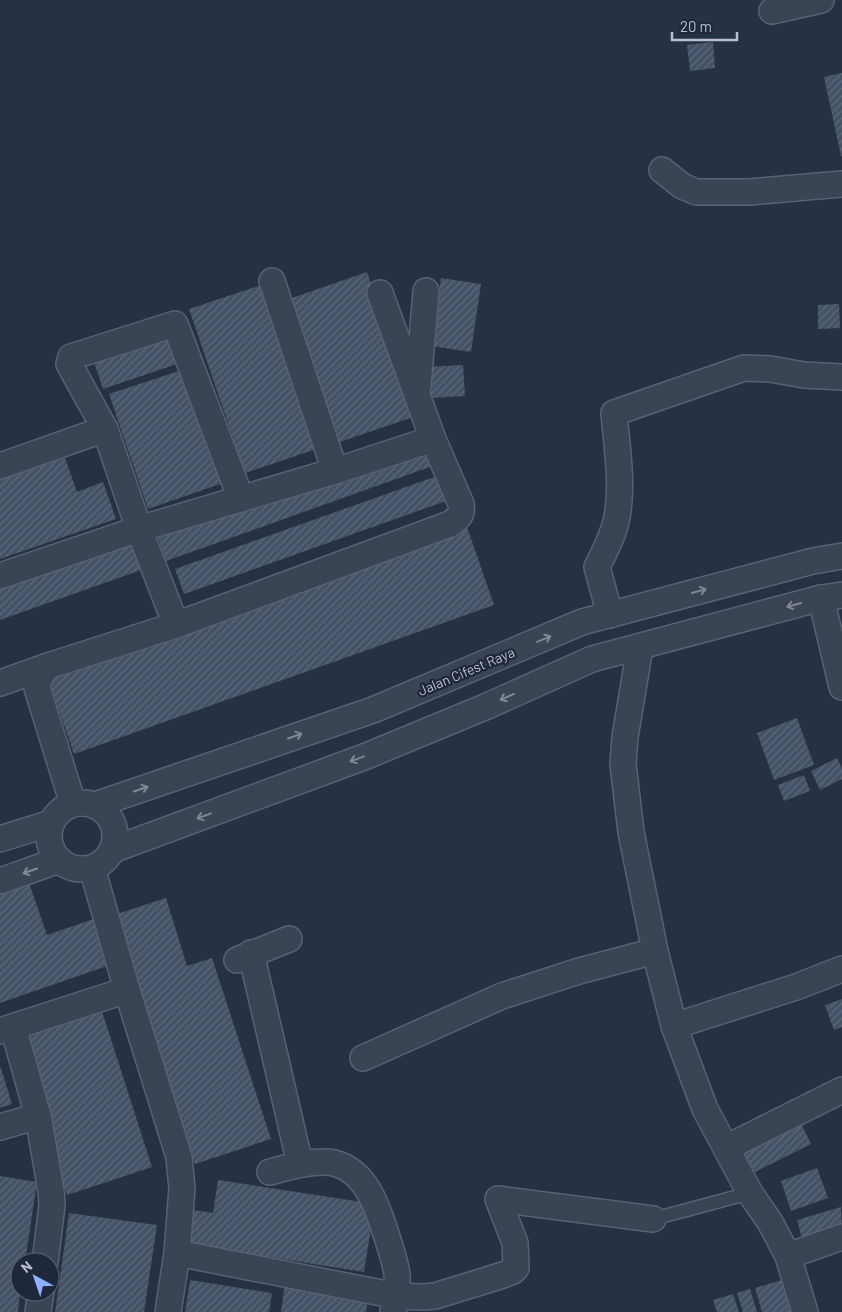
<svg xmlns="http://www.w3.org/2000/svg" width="842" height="1312" font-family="Barlow,sans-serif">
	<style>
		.building { fill: url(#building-hatch) }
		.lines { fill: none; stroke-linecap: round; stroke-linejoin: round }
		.service-casing { stroke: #596172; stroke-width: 15 }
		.minor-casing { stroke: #596172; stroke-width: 28 }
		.service { stroke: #3b4454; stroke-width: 12 }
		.minor { stroke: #3b4454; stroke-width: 25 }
		.oneway { stroke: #808897 }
		.labels { text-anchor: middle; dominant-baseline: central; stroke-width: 4.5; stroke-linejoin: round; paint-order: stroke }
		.street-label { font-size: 14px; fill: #b9bfce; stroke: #1f283a }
	</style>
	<defs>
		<pattern id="building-hatch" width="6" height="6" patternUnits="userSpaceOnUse" patternTransform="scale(1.25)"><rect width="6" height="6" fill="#455167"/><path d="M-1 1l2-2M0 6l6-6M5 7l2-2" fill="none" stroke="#5e687c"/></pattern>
	</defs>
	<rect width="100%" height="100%" fill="#263145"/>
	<g class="building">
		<polygon points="713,42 715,68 690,71 687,45"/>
		<polygon points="842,73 842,156 841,156 824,77"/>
		<polygon points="367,272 416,416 337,443 289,299"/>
		<polygon points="441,278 481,284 471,352 431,346"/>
		<polygon points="264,284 319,448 245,473 189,309"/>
		<polygon points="839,304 840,328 818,329 818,305"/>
		<polygon points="174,335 183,362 103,389 94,362"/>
		<polygon points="463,365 465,396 430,398 427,367"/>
		<polygon points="185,369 223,483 148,509 109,394"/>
		<polygon points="422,444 430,467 166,561 158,538"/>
		<polygon points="64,455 77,492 103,482 116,519 0,559 0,477"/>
		<polygon points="437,476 446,501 184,594 175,569"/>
		<polygon points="467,527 494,605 74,754 47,676"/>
		<polygon points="129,536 141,570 0,620 0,581"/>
		<polygon points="797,718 814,765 774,780 757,733"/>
		<polygon points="837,758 842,768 842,779 820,790 811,771"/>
		<polygon points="804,775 810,791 784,801 778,785"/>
		<polygon points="28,880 47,935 94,919 110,965 0,1003 0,890"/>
		<polygon points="166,898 187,966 212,958 271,1139 195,1164 114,915"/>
		<polygon points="842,999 842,1027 834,1030 825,1005"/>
		<polygon points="99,1002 152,1167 67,1195 14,1030"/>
		<polygon points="0,1065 12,1104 0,1108"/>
		<polygon points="798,1117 811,1144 747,1176 734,1149"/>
		<polygon points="817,1168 828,1198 791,1211 781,1181"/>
		<polygon points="0,1176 37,1182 25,1262 20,1262 20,1292 18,1312 0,1312"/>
		<polygon points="218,1180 375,1204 364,1272 182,1243 187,1209 213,1213"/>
		<polygon points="841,1207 842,1231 803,1242 797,1220"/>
		<polygon points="69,1213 157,1225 144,1312 55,1312"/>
		<polygon points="785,1279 795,1312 762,1312 755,1288"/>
		<polygon points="190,1280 272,1293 269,1312 185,1312"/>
		<polygon points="285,1283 368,1296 366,1312 281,1312"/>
		<polygon points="750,1289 757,1312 743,1312 737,1293"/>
		<polygon points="733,1294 739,1312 717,1312 713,1300"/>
	</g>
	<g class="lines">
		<g class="service-casing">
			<polyline id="service" points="653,1219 750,1193"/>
		</g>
		<g class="minor-casing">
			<g id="minor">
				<polyline points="772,11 821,0"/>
				<polyline points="662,170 682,186 696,192 749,192 842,184"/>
				<polyline points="272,281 335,471"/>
				<polyline points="418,386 426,291"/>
				<polyline points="0,466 105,429"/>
				<polyline points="0,576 139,529 335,471 433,439"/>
				<polyline points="821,598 842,687"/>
				<path d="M610 615 597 567C605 551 614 534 617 517 623 483 617 448 614 413L744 368 770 369 804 375 842 377"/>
				<polyline points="176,625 139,529 105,429 69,364 71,357 175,324 241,499"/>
				<polyline points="640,647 625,737 623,764 631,832 655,951 674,1026 705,1109 750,1193 770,1222 788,1256 805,1312"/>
				<polyline points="0,683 48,666"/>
				<circle cx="82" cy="836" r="33"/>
				<path d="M73 804 37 688 40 677 48 666 176 625 450 524C459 518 463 514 461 504L433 439 380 293"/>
				<polyline points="95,805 373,710 582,622 813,561 842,556"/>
				<polyline points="0,839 51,823"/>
				<polyline points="112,850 364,757 485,707 592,659 821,598 842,595"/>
				<polyline points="92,868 127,990 179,1157 182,1188 177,1253 168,1312"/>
				<polyline points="0,881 59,860"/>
				<polyline points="251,953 300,1164"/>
				<polyline points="237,960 289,939"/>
				<polyline points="674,1026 796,987 842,969"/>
				<polyline points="13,1027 38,1116 51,1191 52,1205 45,1262"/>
				<polyline points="0,1031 127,990"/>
				<polyline points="363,1058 502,996 579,971 655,951"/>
				<polyline points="0,1127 38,1116"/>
				<polyline points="726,1148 842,1090"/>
				<path d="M270 1172C288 1167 316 1159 334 1163 367 1171 378 1209 387 1237 391 1249 395 1262 397 1274 398 1287 396 1299 393 1312"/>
				<polyline points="177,1253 397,1296 424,1297 435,1296 503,1275 513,1271 516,1268 515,1243 498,1199 653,1219"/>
				<polyline points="788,1256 842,1237"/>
				<polyline points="38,1312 41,1292"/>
			</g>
		</g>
		<use href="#service" class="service"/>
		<use href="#minor" class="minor"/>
	</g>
	<defs><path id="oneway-shaft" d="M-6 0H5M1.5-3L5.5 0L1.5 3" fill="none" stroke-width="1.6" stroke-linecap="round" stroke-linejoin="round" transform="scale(1.25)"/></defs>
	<g class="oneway">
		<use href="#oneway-shaft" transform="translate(699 591) rotate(-15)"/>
		<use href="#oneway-shaft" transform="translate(794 605) rotate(165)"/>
		<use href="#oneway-shaft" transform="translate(544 639) rotate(-23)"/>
		<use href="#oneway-shaft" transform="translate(507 697) rotate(156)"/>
		<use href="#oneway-shaft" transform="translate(295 736) rotate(-19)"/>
		<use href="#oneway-shaft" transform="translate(357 759) rotate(160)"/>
		<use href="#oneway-shaft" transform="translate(141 789) rotate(-19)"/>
		<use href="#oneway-shaft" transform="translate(204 816) rotate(160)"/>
		<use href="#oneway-shaft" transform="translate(30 871) rotate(161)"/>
	</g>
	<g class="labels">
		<g class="street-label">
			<text transform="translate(466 671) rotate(-23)">Jalan Cifest Raya</text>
		</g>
	</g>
	<g transform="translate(35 1277) rotate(320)"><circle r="24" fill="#1f283a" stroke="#5d6475"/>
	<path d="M0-4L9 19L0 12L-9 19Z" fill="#8fb1fd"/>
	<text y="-8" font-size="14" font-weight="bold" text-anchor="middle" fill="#b9bfce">N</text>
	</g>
	<path d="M672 32v8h65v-8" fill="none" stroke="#b9bfce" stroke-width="2.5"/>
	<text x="680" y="32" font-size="15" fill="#b9bfce" stroke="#1f283a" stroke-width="4" paint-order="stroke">20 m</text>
</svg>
